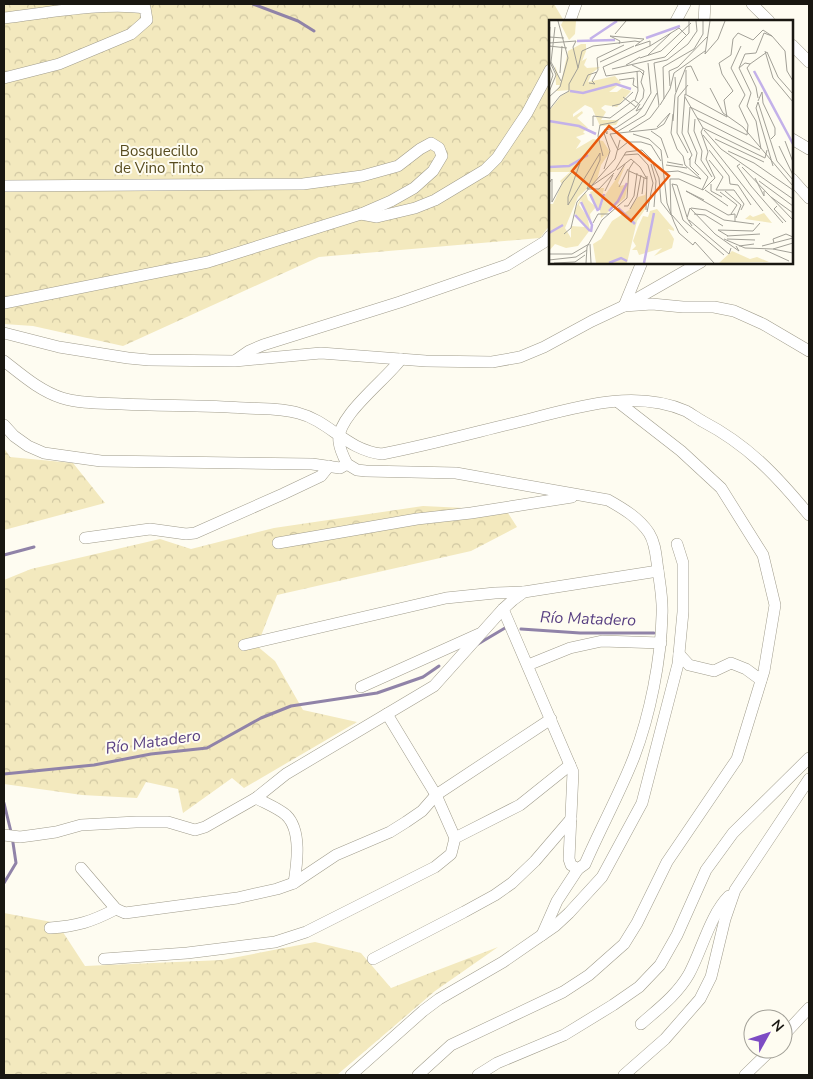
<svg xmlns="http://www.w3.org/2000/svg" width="813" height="1079" font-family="'Nunito Sans',sans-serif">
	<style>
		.forest { fill: url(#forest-crowns) }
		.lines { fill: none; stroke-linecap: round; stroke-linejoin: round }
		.stream { stroke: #9083a8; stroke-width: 3 }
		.minor-casing { stroke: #a09c8c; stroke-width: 12 }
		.minor { stroke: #fff; stroke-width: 11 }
		.labels { text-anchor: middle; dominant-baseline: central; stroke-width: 4; stroke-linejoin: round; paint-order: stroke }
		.park-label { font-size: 15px; fill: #574b1d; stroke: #fefcf1 }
		.water-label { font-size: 16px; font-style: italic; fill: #583f82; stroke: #fefcf1 }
		.inset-river { fill: none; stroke: #c3b1e9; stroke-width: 2.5 }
		.inset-road { fill: none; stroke: #a2a097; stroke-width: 1 }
		.view { fill: #e8590c; fill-opacity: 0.15; stroke: #e8590c; stroke-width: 2.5 }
		.inset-edge { fill: none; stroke: #191711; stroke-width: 2.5 }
	</style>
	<defs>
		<pattern id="forest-crowns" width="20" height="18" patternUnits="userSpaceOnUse" patternTransform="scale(1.25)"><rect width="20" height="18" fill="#f3e9be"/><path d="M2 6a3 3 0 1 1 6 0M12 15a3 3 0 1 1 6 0" fill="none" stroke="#d0c7a2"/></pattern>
	</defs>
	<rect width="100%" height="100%" fill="#fefcf1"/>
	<g class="forest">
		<polygon points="4,4 554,4 564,21 550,21 550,225 540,238 319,257 123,346 33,326 4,324"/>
		<polygon points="4,448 10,457 73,463 105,503 4,530"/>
		<polygon points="423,506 506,510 517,527 471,551 277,595 257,646 275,661 303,710 357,722 244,788 232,778 183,813 178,789 146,782 137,798 82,795 4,784 4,580 31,569 160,539 191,549 274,528"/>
		<polygon points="4,913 57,923 85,966 222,960 315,942 361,953 391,988 498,947 435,991 337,1075 4,1075"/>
	</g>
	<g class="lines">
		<g class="stream">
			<polyline points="253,4 298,21 314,31"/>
			<polyline points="4,555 34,547"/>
			<polyline points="521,629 580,633 654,633"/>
			<polyline points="478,644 505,628"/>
			<polyline points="4,774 94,765 151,754 207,748 261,718 291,706 377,693 423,677 439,666"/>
			<polyline points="4,803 12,836 16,863 4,883"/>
		</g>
		<g class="minor-casing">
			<g id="minor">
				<polyline points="752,4 769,21"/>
				<path d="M4 18C47 13 103 2 145 8L147 20 131 34 59 64 4 78"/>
				<polyline points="570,21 576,4"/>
				<polyline points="676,21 685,4"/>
				<polyline points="704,21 705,4"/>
				<polyline points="792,45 809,62"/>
				<polyline points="792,139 809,149"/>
				<polyline points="792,179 809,198"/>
				<polyline points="4,186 303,184 362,176 398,166 420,149 431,143 439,148 442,156 433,171 414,188 391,201 361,214 208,262 4,303"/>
				<polyline points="361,214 377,217 415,208 435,200 485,170 497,158 527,113 550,70"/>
				<polyline points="642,262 624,306 652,304 683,307 714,307 734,311 763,324 809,351"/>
				<polyline points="4,333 59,347 128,358 149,360 235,361 321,353 426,361 492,362 520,357 544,347 592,321 624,306 701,262"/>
				<path d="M401 359C387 379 335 417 339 442 340 450 344 458 347 464L357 470 366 471 456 473 608 500C624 509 639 518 649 533 656 544 656 558 658 570 660 585 663 600 662 615 661 660 650 715 634 757 620 793 601 827 585 864L578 869 571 865 569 859 573 772 503 609"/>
				<polyline points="236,360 249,351 263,345 400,302 507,265 546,241 550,236"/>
				<path d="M4 361C22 375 40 391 62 398 81 404 103 403 122 404 163 406 204 405 245 408 262 409 281 408 298 413 330 421 346 450 382 454 429 445 476 432 522 421 574 408 633 388 686 411 691 414 697 418 702 421 748 445 776 475 809 515"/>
				<polyline points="4,425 14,436 28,446 44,453 101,461 312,464 340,468 347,464"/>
				<polyline points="85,538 150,529 186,534 195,533 283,494 321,476 329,466"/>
				<polyline points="278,543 417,519 471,513 572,497"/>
				<polyline points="244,645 446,598 495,593 523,592"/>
				<polyline points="679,654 689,665 714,671 731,663 746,669 761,680"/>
				<polyline points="528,665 570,648 602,641 661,643"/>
				<polyline points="361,687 479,634"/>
				<polyline points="387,714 436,795 455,838"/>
				<path d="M256 798C265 803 278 808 286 815 302 830 297 864 294 883"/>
				<polyline points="4,835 20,837 35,835 56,832 81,825 136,822 168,822 195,830 205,827 256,798 286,774 434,686 503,609 513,600 524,592 658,571"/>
				<polyline points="81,868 116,909 125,913 237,898 277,889 294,883 336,855 390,832 406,822 422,811 436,795 551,719"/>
				<path d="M50 928C77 926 91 922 116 909"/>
				<polyline points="542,935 557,901 578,869"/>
				<polyline points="104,959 187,953 275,942 306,932 435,867 451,854 455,838 520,805 570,765"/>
				<polyline points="373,959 464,912 495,895 512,883 535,861 571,819"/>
				<path d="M641 1024C658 1009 677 995 689 974 702 950 710 915 729 896"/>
				<polyline points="783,1036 809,1008"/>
				<polyline points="351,1075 423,1011 439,999 503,962 555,926 569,913 602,877 642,803 678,664 683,612 683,563 677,544"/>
				<polyline points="418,1075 451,1045 563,992 589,975 624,944 637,923 667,862 737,759 764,671 775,605 763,555 721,488 681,451 618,402"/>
				<polyline points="478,1075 497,1063 564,1035 613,1005 639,987 660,965 677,935 706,870 733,833 809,758"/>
				<polyline points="624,1075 665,1039 700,999 711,977 725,919 735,890 809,779"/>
				<polyline points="745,1075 772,1049"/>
			</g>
		</g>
		<use href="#minor" class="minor"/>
	</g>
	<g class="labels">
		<g class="park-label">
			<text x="159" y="151">Bosquecillo<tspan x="159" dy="17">de Vino Tinto</tspan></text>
		</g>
		<g class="water-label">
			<text transform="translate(588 619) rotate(2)">Río Matadero</text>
			<text transform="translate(153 742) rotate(-8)">Río Matadero</text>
		</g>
	</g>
	<g transform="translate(549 20)">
		<rect width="244" height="244" fill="#fefcf1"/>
		<path d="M14 1H27L26 14 20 20 12 5ZM32 24H37V31L33 41 38 38 35 45 38 48 51 47 43 53 39 62 66 56 72 63 60 72H68L73 68 82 71 68 87 56 85 52 88 57 92 52 100H70L67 105 51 106 43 88 36 85 24 94V97L33 91 34 93 28 98 39 108 34 112 36 114 27 117 32 121 27 129 44 119 54 121 61 132 52 145 48 160 29 177 16 208 22 218V206L36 207 25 192 32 177 37 173 39 180 47 187 41 194 42 202 32 180 30 185 38 196 41 210 29 226 17 228 6 224 0 231V184H4L13 164 11 161 21 152H0V91L12 76 22 70 7 71 11 65H7L6 46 12 63 19 31ZM76 146 69 163 71 166 79 164 76 178 52 198 51 190 56 175ZM98 167 97 188 88 201 78 243H47L44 224 52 219 63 201 80 190 89 177 96 175ZM52 168H55L50 191 41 172ZM108 189 125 209V211L119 209 125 219 123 228 105 236 113 228 90 235 88 230H83L87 226 84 221 89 207 94 196 99 197 101 191ZM215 193 223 203 196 199 201 195 204 197ZM183 231 201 239 208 237 220 242 170 243Z" fill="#f3e9be"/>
		<path class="inset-river" d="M97 18 131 6M41 19 68 1M28 21 66 20M205 51 244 124M21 71 34 73 67 64 82 69M0 101 30 106 47 114M0 147 20 146 39 135M41 174 49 191M32 182 43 205 42 212M69 188 86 204M50 190 55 174M60 191 69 181 78 163M26 195 41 211M0 213 14 205M60 243 72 238 78 241M95 243 105 193"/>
		<path class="inset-road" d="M161 1 156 34 169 19 176 1M1 7 0 17 15 18M6 7 2 42 12 61M66 14 77 1M0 23 27 21 24 27 29 48 20 64V71L11 76 0 90M70 24 71 21 61 16 95 19 91 22M0 26 18 28M216 31 224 58 244 82M99 35 122 13M91 38 112 31 142 3M0 40 7 55 0 72M51 42 85 26M105 43 118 40 139 24 148 11 147 1M201 44 218 32 229 57 244 74M0 45 4 55 0 67M77 45 91 37M29 48 33 31 44 26 86 21 91 22 86 26 101 21V26L130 8 138 16M190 48 196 43 201 44 198 48 207 67 209 78M63 49 116 37 140 13V1M11 53 13 26M95 55 91 51 57 56 54 47 101 26M126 57 127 72M70 60 85 58 84 65 89 68M40 63 46 64 43 61 49 50 48 38 75 25M34 66 39 55 48 52M121 66 120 51 129 47 158 17M161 68 174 93 194 107 244 166M137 74V50M0 77 11 67 19 38 9 1M74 77 87 87M136 77 154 108 216 138 218 130M115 79 114 47 145 29 154 14V1M86 80 89 71 88 51M209 81 213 72 214 83 226 108V115L222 119M111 85 121 69 125 53 156 31M63 86 71 84 84 72M93 88 102 73 99 43M148 98 211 130M146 99 145 111 153 131 152 140 163 157M124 101 126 75 137 47 142 46 149 61M44 106V96L61 98 85 80 90 84M155 110 172 129 244 179M58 111V114L55 110 67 108 88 94 93 88 87 91 91 84M80 111 101 98 110 86 105 43M102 111 112 118 119 138M55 113 61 131 55 149M66 113 96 95 108 73M61 114 107 109 115 104 121 93 108 107M61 114 69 130 79 122H92L102 125 112 141M84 114 100 119 112 130 118 183 125 202 130 213 144 225 146 222 165 243M154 115 214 191M166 119 215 142M236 121 244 142M230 126 244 155M212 129 207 101 198 86 202 73 190 48 196 34 207 33 215 13 223 16 236 31 238 51 244 61M160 130 180 156 181 164 189 165 202 185M179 131 205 143 244 170M139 133 128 113 129 77 139 65M75 135 89 134 99 145 104 163 98 192M54 136 49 116 51 105 66 102 86 88 94 78 95 70 92 62 95 51 83 45M141 138V146L150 155M140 140 143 135 133 113 136 74 178 97 175 80 184 71 173 54 170 43 182 35 184 19 189 13 204 20 214 10 223 16M160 140 174 157 167 170H185L195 184 192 190M118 142 134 145M102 144 107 161 105 187M191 144 188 146 202 166 234 203M117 145 138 148M224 146 207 88 209 82 228 141 244 160M193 147 244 200M68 150 82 139 91 147 98 159 80 151M116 152 129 151 152 159 136 145 134 136 128 129 122 113 124 94M206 158 215 176V171M66 160 76 144M210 161 244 186M0 163 3 159V182L14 162 31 143 19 177V185L51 133V140L38 169 66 150 77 132 93 130 102 139 110 158 112 182 122 195 121 159H130L154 170 166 158 157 139 159 132 152 112 154 108M123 164 134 200 175 235M123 164 128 165 138 197M162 164V171L173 177M70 167 79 149M38 169H50L65 153M153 170 159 157 146 143 148 133 139 112 141 87 198 115 199 105 190 86 196 75 182 48 192 26M156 170 179 186M56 171 64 155M176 171 192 185 187 198M171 172 188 185 182 194M93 174 95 158M222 177 244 193M155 180 137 171 179 195 186 194V202M75 186H79L85 176 88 153M228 186 225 189 237 202M142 188 157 190 175 200 205 204M81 189 88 177 92 155M97 190 98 156M145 194 156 195 174 206M123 195 139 213M140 200 180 234 182 228M44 203 49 194H60M143 206 138 198 141 188 166 214 190 231 187 226M15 214 22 208 28 182 66 139 71 120M178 216 211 214M179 216 169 210 204 211 211 203M175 219 196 228 224 229M178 219 206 220M225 223 224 219 237 214 244 217M244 223 224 229 244 233M41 224 42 243M190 226 205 224M213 226 244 218M216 230 240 241M0 234H23L40 224M0 240 27 237 38 230M5 243 26 242 36 235M37 243 38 227 53 200 78 178 80 149 85 141"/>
		<path class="view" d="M60 106 120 156 82 201 23 151Z"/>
		<rect width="244" height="244" class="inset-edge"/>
	</g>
	<rect width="813" height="1079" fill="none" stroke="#191711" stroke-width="10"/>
	<g transform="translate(768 1034) rotate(50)"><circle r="24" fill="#fefcf1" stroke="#a2a097"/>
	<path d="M0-4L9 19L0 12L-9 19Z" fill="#7d4cc4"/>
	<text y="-8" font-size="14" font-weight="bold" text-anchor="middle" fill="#191711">N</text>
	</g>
</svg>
